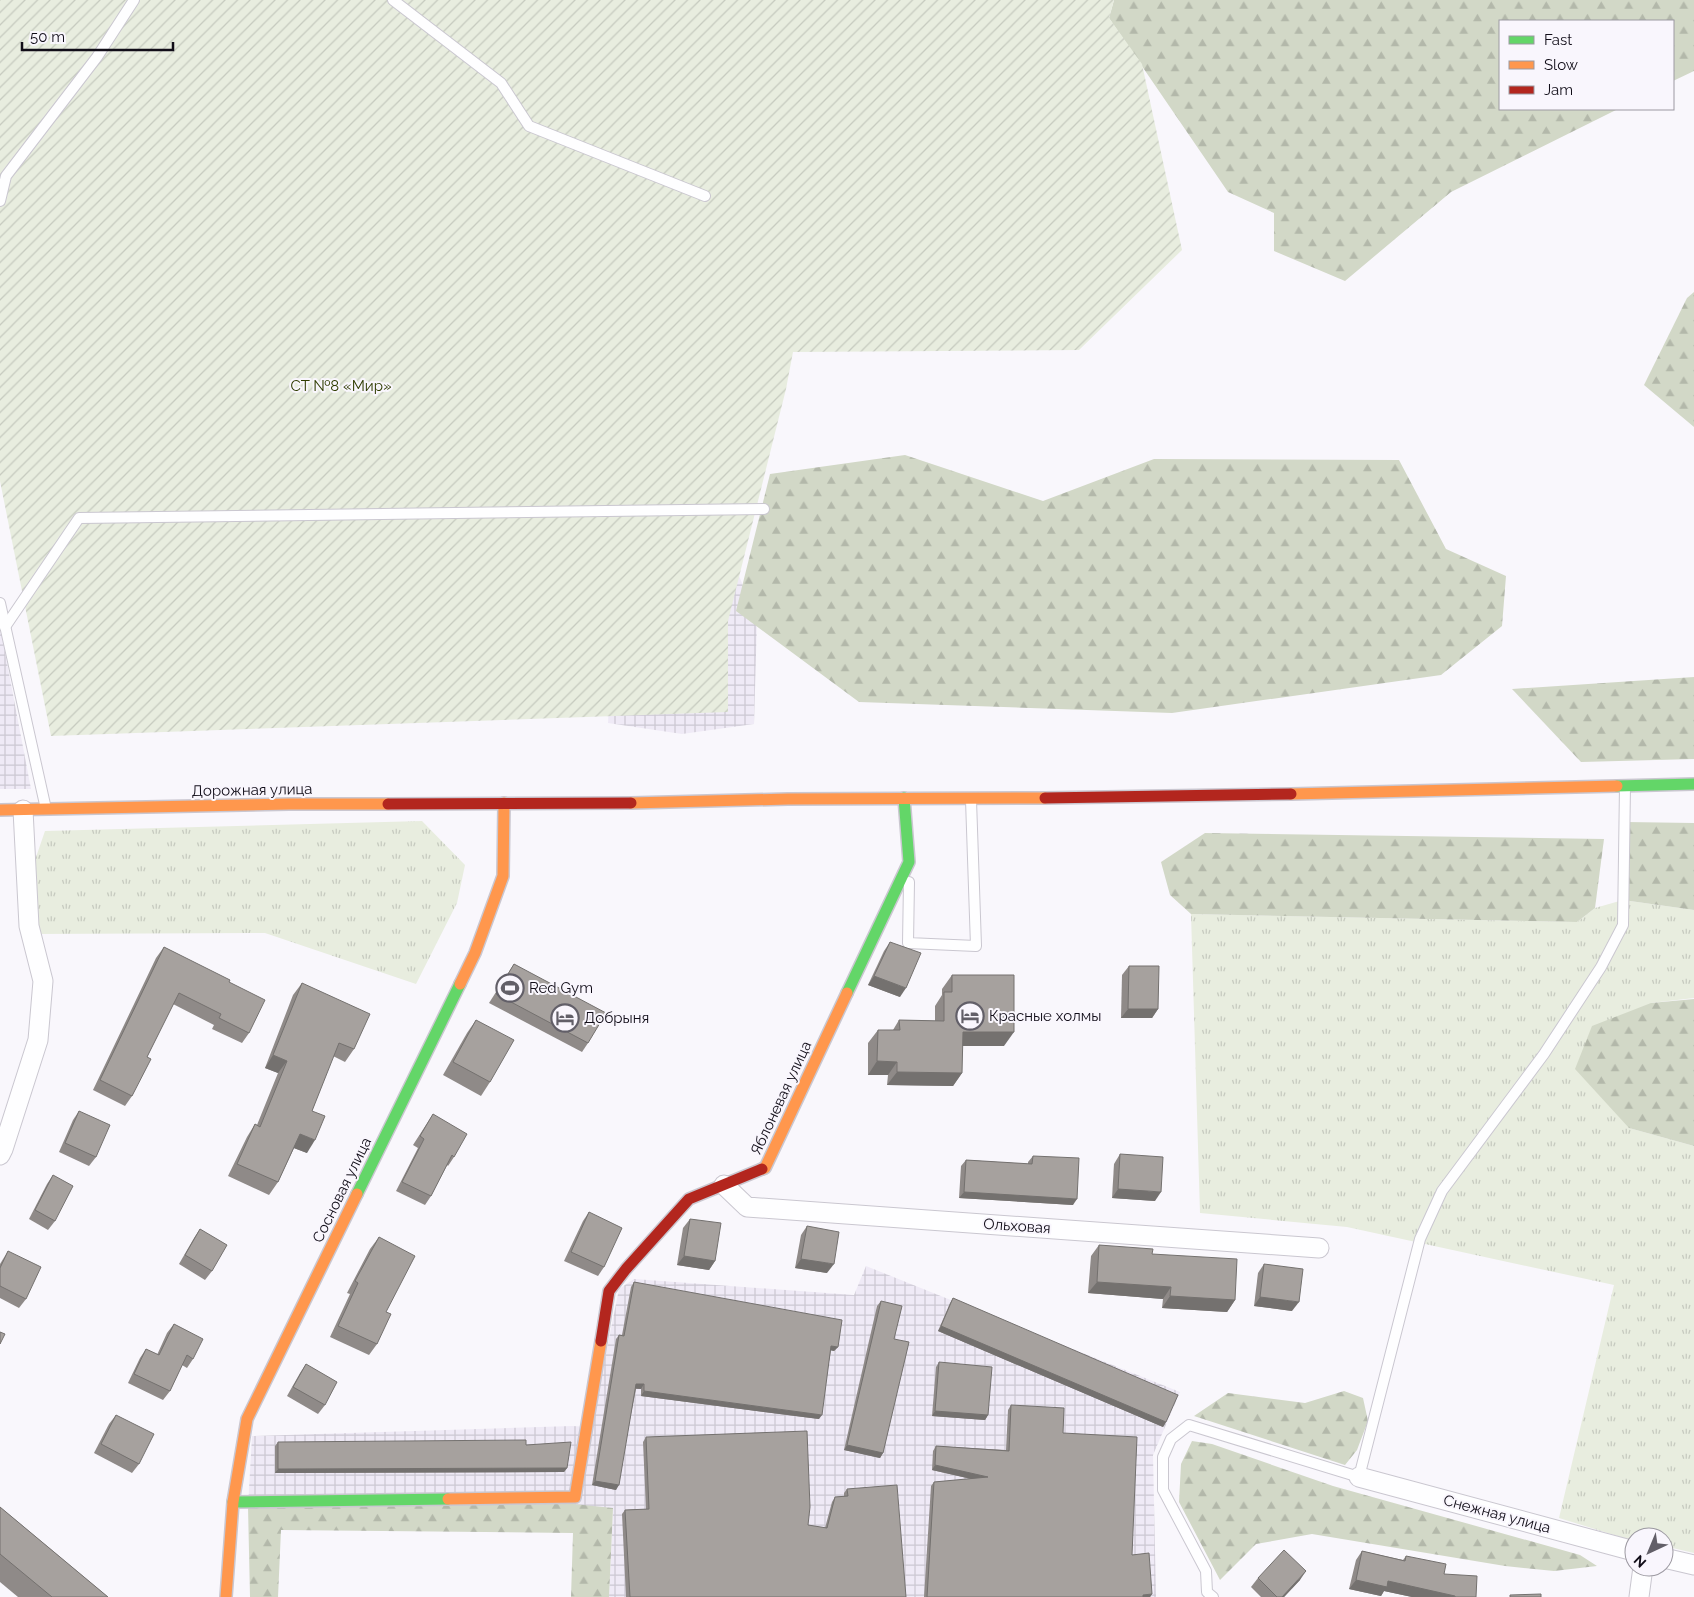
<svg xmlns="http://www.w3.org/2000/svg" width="1694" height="1597" font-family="Raleway,sans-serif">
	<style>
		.industrial { fill: url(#industrial-grid) }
		.grass { fill: url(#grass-tufts) }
		.forest { fill: url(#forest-firs) }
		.garden { fill: url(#garden-furrows) }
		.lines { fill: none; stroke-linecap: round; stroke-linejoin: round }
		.lane-casing { stroke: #cac7d0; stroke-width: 12 }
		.street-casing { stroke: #cac7d0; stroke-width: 21 }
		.fast-casing { stroke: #cac7d0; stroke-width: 14 }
		.slow-casing { stroke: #cac7d0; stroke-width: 14 }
		.jam-casing { stroke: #cac7d0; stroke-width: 14 }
		.lane { stroke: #fefeff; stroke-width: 10 }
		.street { stroke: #fefeff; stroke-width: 19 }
		.fast { stroke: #63d668; stroke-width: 11 }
		.slow { stroke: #ff974d; stroke-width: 11 }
		.jam { stroke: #b3261e; stroke-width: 11 }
		.wall { fill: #8f8a88 }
		.shaded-wall { fill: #74716f }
		.building { fill: #a6a19e; stroke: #74716f }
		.labels { text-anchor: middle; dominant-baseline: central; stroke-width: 4; stroke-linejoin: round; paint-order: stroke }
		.park-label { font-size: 15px; fill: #2f3c01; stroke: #f9f6fd }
		.street-label { font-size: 15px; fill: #110d18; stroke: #f9f6fd }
		.poi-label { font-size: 15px; fill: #110d18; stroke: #f9f6fd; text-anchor: start }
	</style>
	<defs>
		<pattern id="industrial-grid" width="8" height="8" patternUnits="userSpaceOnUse" patternTransform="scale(1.25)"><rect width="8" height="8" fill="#efeaf6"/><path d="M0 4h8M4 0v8" fill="none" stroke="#ccc8d2"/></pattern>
		<pattern id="grass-tufts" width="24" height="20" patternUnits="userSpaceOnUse" patternTransform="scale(1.25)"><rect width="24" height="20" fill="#e8eddf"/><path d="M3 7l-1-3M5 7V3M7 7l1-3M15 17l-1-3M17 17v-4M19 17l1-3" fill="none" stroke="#c6cabf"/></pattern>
		<pattern id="forest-firs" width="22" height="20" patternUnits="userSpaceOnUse" patternTransform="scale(1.25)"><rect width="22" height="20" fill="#d2d8c7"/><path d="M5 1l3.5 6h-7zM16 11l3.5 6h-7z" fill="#b3b8aa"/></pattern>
		<pattern id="garden-furrows" width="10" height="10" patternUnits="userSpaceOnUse" patternTransform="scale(1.25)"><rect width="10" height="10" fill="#e8eddf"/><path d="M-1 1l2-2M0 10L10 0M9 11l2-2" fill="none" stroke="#c6cabf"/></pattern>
	</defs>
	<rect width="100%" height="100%" fill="#f9f7fc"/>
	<g class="industrial">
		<polygon points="619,523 737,571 757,620 754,724 682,734 608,723"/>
		<polygon points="0,626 31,789 0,789"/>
		<polygon points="866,1266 1180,1392 1153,1455 1156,1597 609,1597 613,1508 248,1507 252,1436 572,1426 591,1427 619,1289 634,1279 854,1295"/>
	</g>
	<g class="grass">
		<polygon points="422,821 465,865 457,903 416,984 265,933 35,934 25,889 45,831"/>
		<polygon points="1623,900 1694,910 1694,998 1651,1003 1629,1128 1694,1146 1694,1553 1664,1546 1664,1537 1634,1537 1634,1540 1624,1538 1559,1518 1614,1285 1347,1227 1200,1213 1191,914 1577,922 1595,908"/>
	</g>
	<g class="forest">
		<polygon points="1114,0 1694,0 1694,71 1673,81 1673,21 1500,21 1500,109 1618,109 1451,192 1345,281 1274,251 1274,213 1228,192 1109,18"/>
		<polygon points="1694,292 1694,427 1644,385 1687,298"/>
		<polygon points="905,455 1043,501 1154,459 1399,460 1446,549 1506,576 1502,626 1441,675 1172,713 859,702 736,611 770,474"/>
		<polygon points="1694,677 1694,759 1581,762 1512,689"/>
		<polygon points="1626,822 1694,823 1694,910 1623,900"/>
		<polygon points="1205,833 1604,839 1595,908 1577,922 1191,914 1170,895 1161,862"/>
		<polygon points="1694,999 1694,1146 1629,1128 1575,1069 1592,1026 1651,1003"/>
		<polygon points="1344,1391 1363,1398 1368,1421 1357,1450 1345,1465 1194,1416 1228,1393 1305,1403"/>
		<polygon points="1192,1441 1212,1444 1333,1486 1580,1555 1597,1566 1554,1571 1505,1566 1312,1534 1256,1544 1220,1580 1179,1502 1181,1464"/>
		<polygon points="573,1504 613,1508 609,1597 571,1597 573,1533 281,1530 278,1597 250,1597 248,1507"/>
	</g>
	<polygon class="garden" points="0,0 1114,0 1109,18 1142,64 1182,250 1079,350 793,352 786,389 728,621 728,712 51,736 0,481"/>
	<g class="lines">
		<g class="lane-casing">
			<g id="lane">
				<polyline points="393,0 501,83 529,126 705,196"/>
				<polyline points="0,201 6,176 97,57 134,0"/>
				<polyline points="0,603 46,809"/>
				<polyline points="5,627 79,518 764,509"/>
				<polyline points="909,882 908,943 976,946 971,800"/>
				<polyline points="1213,1597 1207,1592 1206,1571 1163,1490 1163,1457 1171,1439 1189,1425 1359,1477 1420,1239 1442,1191 1544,1054 1601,967 1623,925 1625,786"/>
			</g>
		</g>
		<g class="street-casing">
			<g id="street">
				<polyline points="0,1155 3,1149 38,1040 43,981 29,926 23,810"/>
				<polyline points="724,1185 747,1207 1319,1248"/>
				<polyline points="1359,1477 1634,1551"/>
				<polyline points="1664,1558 1694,1565"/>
				<polyline points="1639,1597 1643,1567"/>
			</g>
		</g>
		<g class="fast-casing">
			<g id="fast">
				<polyline points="1617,786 1694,784"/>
				<polyline points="847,993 909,862 904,798"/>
				<polyline points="357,1194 460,984"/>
				<polyline points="233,1502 448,1499"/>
			</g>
		</g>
		<g class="slow-casing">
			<g id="slow">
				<polyline points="1291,794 1617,786"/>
				<polyline points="631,803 788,799 1045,798"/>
				<polyline points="0,810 289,804 388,804"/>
				<polyline points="460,984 475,953 503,876 504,803"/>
				<polyline points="762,1169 765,1168 847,993"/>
				<polyline points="448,1499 575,1497 601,1341"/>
				<polyline points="226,1597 233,1502 247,1419 357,1194"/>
			</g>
		</g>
		<g class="jam-casing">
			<g id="jam">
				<polyline points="1045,798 1291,794"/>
				<polyline points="388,804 631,803"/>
				<polyline points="601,1341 609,1291 626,1269 689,1199 762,1169"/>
			</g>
		</g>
		<use href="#lane" class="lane"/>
		<use href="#street" class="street"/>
		<use href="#fast" class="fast"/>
		<use href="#slow" class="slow"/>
		<use href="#jam" class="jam"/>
	</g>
	<g class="wall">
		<polygon points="890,942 900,997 868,985 884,951"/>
		<polygon points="164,947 229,982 249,1033 242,1043 212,1029 214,1025 173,1004 147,1057 132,1096 125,1106 93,1090 156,958"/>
		<polygon points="514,964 588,1043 582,1052 489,1003"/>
		<polygon points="1129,966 1158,1009 1152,1018 1121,1018 1122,975"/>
		<polygon points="952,975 1004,1046 962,1046 962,1073 953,1086 887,1085 888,1075 868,1075 868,1043 878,1030 893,1030 899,1020 935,1021 935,1006 942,995 942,989"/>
		<polygon points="302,983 354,1049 345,1062 333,1056 312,1111 307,1153 294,1148 278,1182 269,1195 228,1176 247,1137 255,1124 257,1125 278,1073 265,1068 293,995"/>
		<polygon points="476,1020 490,1082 481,1096 443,1075 467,1033"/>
		<polygon points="79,1111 96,1157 89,1166 59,1152 73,1120"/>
		<polygon points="433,1114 454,1157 448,1166 447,1165 431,1196 425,1205 396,1191 418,1148 413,1145"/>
		<polygon points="1120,1154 1155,1201 1112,1198 1114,1164"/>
		<polygon points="1033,1156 1073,1205 959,1198 961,1166 966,1160 1028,1164 1028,1162"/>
		<polygon points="53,1175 55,1221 48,1230 29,1219 47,1184"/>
		<polygon points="589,1212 604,1267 598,1276 564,1261 583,1221"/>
		<polygon points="690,1219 715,1261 709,1270 677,1265 683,1228"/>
		<polygon points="807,1226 827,1273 795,1268 801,1235"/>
		<polygon points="200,1229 212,1271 205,1280 179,1264 194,1238"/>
		<polygon points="379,1237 386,1312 377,1344 369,1355 330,1337 350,1294 347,1293 370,1249"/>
		<polygon points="1099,1245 1152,1254 1235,1300 1227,1312 1162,1308 1163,1299 1088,1293 1091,1256"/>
		<polygon points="8,1251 26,1299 19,1308 0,1298 0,1264"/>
		<polygon points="1264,1264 1292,1311 1254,1306 1258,1273"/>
		<polygon points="634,1282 838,1347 834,1351 831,1350 819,1419 641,1396 641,1389 636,1389 616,1490 592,1485 616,1339 619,1335 622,1335 631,1287"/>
		<polygon points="953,1298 1166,1422 1163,1427 938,1331 950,1303"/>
		<polygon points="881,1301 894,1339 883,1453 880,1458 844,1450 877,1306"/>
		<polygon points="174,1324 193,1359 187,1368 182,1365 170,1391 163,1400 128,1383 140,1358 146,1349 157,1355 167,1333"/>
		<polygon points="939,1362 988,1415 985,1420 932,1416 936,1367"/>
		<polygon points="306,1364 325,1405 318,1414 287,1396 300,1373"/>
		<polygon points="1011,1405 1063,1433 1132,1555 1152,1594 1150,1597 924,1597 931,1486 934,1482 971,1479 932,1470 933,1451 936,1446 1006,1450 1008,1410"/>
		<polygon points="116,1415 139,1464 132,1473 94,1453 109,1424"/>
		<polygon points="646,1437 808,1525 825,1528 832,1502 835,1497 844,1496 844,1493 847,1489 906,1597 626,1597 622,1514 625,1510 646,1509 643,1442"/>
		<polygon points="278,1442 526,1445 567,1468 564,1472 275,1473 275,1446"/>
		<polygon points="0,1507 108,1597 18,1597 0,1582"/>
		<polygon points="1362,1551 1403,1560 1406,1556 1444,1574 1476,1597 1412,1597 1384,1591 1381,1596 1349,1589 1356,1560"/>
		<polygon points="1258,1578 1300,1580 1284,1597 1261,1597 1251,1587"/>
	</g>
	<g class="shaded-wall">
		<polygon points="874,976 906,988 900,997 868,985"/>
		<polygon points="1128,1009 1158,1009 1152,1018 1121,1018"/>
		<polygon points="963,1032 1014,1032 1004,1046 953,1046"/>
		<polygon points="273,1055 287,1061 278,1073 265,1068"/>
		<polygon points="877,1061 897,1062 888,1075 868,1075"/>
		<polygon points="897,1072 962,1073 953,1086 887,1085"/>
		<polygon points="300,1134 315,1140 307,1153 291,1147"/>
		<polygon points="1118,1189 1161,1192 1155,1201 1112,1198"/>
		<polygon points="964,1192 1077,1199 1073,1205 959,1198"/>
		<polygon points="684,1256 715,1261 709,1270 677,1265"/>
		<polygon points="801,1259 834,1264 827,1273 795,1268"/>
		<polygon points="1097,1282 1171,1287 1163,1299 1088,1293"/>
		<polygon points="1170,1296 1235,1300 1227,1312 1162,1308"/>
		<polygon points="1260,1297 1299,1302 1292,1311 1254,1306"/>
		<polygon points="941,1326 1166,1422 1163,1427 938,1331"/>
		<polygon points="831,1346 838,1347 834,1351 828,1350"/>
		<polygon points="636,1384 644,1384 641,1389 633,1388"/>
		<polygon points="644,1391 822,1415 819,1419 641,1396"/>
		<polygon points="935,1411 988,1415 985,1420 932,1416"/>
		<polygon points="847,1445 883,1453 880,1458 844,1450"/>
		<polygon points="935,1465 988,1477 985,1482 932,1470"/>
		<polygon points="567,1468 564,1472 275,1473 278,1469"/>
		<polygon points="595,1481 619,1485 616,1490 592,1485"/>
		<polygon points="1306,1571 1300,1580 1284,1597 1282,1597"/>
		<polygon points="1356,1580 1388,1581 1455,1596 1454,1597 1412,1597 1384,1591 1381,1596 1349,1589"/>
		<polygon points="1152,1594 1150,1597 1141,1597 1143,1595"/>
	</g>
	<g class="building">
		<polygon points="890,942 921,953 906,988 874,976"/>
		<polygon points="164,947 230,980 229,982 265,1000 249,1033 219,1018 221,1014 179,993 147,1057 151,1059 132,1096 100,1080"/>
		<polygon points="514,964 606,1013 588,1043 496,994"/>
		<polygon points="1129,966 1159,966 1158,1009 1128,1009"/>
		<polygon points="952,975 1014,975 1014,1032 963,1032 962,1073 897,1072 897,1062 877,1061 878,1030 900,1030 899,1020 944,1021 944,992 952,992"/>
		<polygon points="302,983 370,1014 354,1049 339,1043 312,1111 325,1116 315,1140 300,1134 278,1182 237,1164 255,1124 260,1127 287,1061 273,1055"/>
		<polygon points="476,1020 514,1040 490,1082 453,1062"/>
		<polygon points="79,1111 110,1125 96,1157 65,1143"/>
		<polygon points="433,1114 467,1134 454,1157 452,1155 431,1196 402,1182 424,1139 420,1136"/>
		<polygon points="1120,1154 1163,1157 1161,1192 1118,1189"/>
		<polygon points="1033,1156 1079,1158 1077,1199 964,1192 966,1160 1032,1164"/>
		<polygon points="53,1175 73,1186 55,1221 35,1210"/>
		<polygon points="589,1212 622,1228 604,1267 571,1252"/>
		<polygon points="690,1219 721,1223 715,1261 684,1256"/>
		<polygon points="807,1226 839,1232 834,1264 801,1259"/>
		<polygon points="200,1229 227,1245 212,1271 185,1255"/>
		<polygon points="379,1237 415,1256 386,1312 391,1314 377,1344 338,1326 358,1283 355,1281"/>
		<polygon points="1099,1245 1153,1249 1152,1254 1237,1259 1235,1300 1170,1296 1171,1287 1097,1282"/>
		<polygon points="8,1251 41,1267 26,1299 0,1286 0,1268"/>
		<polygon points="1264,1264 1303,1269 1299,1302 1260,1297"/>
		<polygon points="634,1282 842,1320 838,1347 831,1346 822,1415 644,1391 644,1384 636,1384 619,1485 595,1481 619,1335 624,1336"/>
		<polygon points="953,1298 1178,1395 1166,1422 941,1326"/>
		<polygon points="881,1301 902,1306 894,1339 909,1342 883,1453 847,1445"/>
		<polygon points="174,1324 203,1339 193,1359 187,1355 170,1391 134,1374 146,1349 159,1355"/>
		<polygon points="0,1332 5,1334 0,1344"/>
		<polygon points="939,1362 992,1367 988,1415 935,1411"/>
		<polygon points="306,1364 337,1382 325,1405 293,1387"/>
		<polygon points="1011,1405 1064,1408 1063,1433 1137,1437 1132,1555 1149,1553 1152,1594 1143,1595 1143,1597 927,1597 934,1482 988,1477 935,1465 936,1446 1009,1451"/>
		<polygon points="116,1415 154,1434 139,1464 101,1444"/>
		<polygon points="807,1431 810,1507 808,1525 827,1528 835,1497 848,1496 847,1489 897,1485 906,1597 630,1597 625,1510 649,1509 646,1437"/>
		<polygon points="526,1440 526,1445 571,1442 567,1468 278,1469 278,1442"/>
		<polygon points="0,1507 108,1597 52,1597 0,1554"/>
		<polygon points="1284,1550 1306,1571 1282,1597 1277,1597 1258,1578"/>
		<polygon points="1362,1551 1405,1561 1406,1556 1446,1564 1444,1574 1477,1576 1476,1597 1455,1597 1455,1596 1388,1581 1387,1587 1356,1580"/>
		<polygon points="1541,1594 1541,1597 1510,1597 1510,1595"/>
	</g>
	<defs>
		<g id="stadium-ring" transform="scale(1.4375)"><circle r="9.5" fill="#f9f6fd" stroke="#625f68" stroke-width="1.5"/><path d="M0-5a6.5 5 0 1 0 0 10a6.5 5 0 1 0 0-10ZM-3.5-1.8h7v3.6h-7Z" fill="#625f68"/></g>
		<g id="hotel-ring" transform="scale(1.4375)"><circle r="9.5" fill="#f9f6fd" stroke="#625f68" stroke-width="1.5"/><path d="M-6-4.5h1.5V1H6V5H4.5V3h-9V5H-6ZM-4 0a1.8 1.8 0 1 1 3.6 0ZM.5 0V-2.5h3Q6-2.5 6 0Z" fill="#625f68"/></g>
	</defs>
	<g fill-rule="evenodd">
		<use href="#stadium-ring" x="510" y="988"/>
		<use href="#hotel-ring" x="970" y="1016"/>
		<use href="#hotel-ring" x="565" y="1018"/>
	</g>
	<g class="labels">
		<g class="park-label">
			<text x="341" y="386">СТ №8 «Мир»</text>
		</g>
		<g class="street-label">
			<text transform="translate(252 790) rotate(-1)">Дорожная улица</text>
			<text transform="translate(781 1098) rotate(-65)">Яблоневая улица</text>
			<text transform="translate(342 1190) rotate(-64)">Сосновая улица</text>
			<text transform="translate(1017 1226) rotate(4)">Ольховая</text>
			<text transform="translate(1497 1514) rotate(15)">Снежная улица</text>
		</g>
		<g class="poi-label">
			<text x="529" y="988">Red Gym</text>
			<text x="989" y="1016">Красные холмы</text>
			<text x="584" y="1018">Добрыня</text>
		</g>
	</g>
	<rect x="1499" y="20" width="175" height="90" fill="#f9f6fd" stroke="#9c99a1"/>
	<rect x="1509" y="36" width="25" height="8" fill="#63d668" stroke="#9c99a1"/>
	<text x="1544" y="45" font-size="15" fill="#110d18">Fast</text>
	<rect x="1509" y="61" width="25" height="8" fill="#ff974d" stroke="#9c99a1"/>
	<text x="1544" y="70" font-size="15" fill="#110d18">Slow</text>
	<rect x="1509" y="86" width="25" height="8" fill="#b3261e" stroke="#9c99a1"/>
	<text x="1544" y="95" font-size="15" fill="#110d18">Jam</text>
	<g transform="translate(1649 1552) rotate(224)"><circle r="24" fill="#f9f6fd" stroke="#9c99a1"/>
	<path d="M0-4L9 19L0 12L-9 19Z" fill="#625f68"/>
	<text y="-8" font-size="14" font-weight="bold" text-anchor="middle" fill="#110d18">N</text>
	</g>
	<path d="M22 42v8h151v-8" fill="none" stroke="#110d18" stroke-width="2.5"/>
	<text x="30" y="42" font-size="15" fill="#110d18" stroke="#f9f6fd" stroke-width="4" paint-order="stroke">50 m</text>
</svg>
